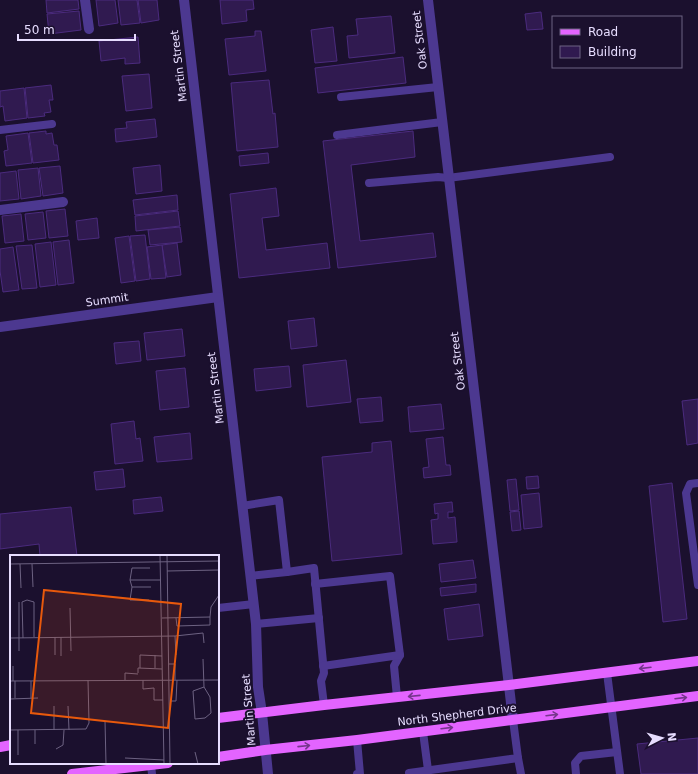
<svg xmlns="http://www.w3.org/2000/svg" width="698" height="774" font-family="'DejaVu Sans',sans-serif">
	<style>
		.building { fill: #301a50; stroke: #4b2b7e }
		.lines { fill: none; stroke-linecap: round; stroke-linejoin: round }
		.lane { stroke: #4c3890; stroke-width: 8 }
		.street { stroke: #4c3890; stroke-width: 10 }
		.primary { stroke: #e364ff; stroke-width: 10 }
		.oneway { stroke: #75368c }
		.labels { text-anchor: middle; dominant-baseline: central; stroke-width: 4; stroke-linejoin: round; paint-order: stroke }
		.street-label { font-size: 11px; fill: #e7ddff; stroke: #1b102e }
		.inset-road { fill: none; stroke: #6d6282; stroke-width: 1 }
		.view { fill: #e8590c; fill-opacity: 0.15; stroke: #e8590c; stroke-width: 2 }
		.inset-edge { fill: none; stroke: #e7ddff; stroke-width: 2 }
	</style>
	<rect width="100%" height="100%" fill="#1b102e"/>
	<g class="building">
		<polygon points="46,0 78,0 79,9 47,13"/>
		<polygon points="96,0 115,0 118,23 99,26"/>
		<polygon points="118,0 137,0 140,23 121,25"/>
		<polygon points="138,0 157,0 159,20 141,23"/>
		<polygon points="220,0 253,0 254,9 246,10 247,21 222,24"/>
		<polygon points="79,11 81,30 49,34 47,14"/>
		<polygon points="541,12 543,29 527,30 525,14"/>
		<polygon points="391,16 395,53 349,58 347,36 358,35 356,19"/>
		<polygon points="333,27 337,61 315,63 311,30"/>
		<polygon points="255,31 261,31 266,71 229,75 225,39 255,36"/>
		<polygon points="138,37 140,63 125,64 125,58 101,61 99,41"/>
		<polygon points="403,57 406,83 318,93 315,68"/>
		<polygon points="149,74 152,108 126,111 122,76"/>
		<polygon points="269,80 273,114 275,113 278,147 237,151 231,83"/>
		<polygon points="51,85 53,100 49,100 51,112 44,113 45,116 28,118 25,88"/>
		<polygon points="24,88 27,118 5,121 3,106 0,107 0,91"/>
		<polygon points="155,119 157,137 116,142 115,129 127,128 126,122"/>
		<polygon points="46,131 46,134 52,133 54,145 57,145 59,160 33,163 29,133"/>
		<polygon points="413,131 415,157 351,165 360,241 433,233 436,257 338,268 323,141"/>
		<polygon points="28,133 32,163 6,166 4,151 8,150 6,136"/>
		<polygon points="268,153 269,163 240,166 239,156"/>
		<polygon points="160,165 162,191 136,194 133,168"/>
		<polygon points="60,166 63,193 43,196 39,168"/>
		<polygon points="38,168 41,196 21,199 18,170"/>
		<polygon points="16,171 19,199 0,201 0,173"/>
		<polygon points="276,188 279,216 262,218 266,250 327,243 330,268 239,278 230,194"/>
		<polygon points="177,195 178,210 135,215 133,200"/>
		<polygon points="65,209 68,236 49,238 46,211"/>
		<polygon points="178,211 180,226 136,231 135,216"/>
		<polygon points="43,212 46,238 28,240 25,214"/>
		<polygon points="21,214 24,241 5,243 2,216"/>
		<polygon points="97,218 99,238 78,240 76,221"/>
		<polygon points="180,227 182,242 150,245 148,230"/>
		<polygon points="145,235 150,279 136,281 130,236"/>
		<polygon points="129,236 135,281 121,283 115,238"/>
		<polygon points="69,240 74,283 58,285 53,242"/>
		<polygon points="51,242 56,285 40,287 35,244"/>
		<polygon points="177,243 181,275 167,277 162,245"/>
		<polygon points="32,245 37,288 22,289 16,246"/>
		<polygon points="162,245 166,278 151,279 147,247"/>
		<polygon points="13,247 19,290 3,292 0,271 0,249"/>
		<polygon points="314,318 317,346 291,349 288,321"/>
		<polygon points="182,329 185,356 147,360 144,333"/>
		<polygon points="139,341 141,361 116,364 114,343"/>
		<polygon points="346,360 351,402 307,407 303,365"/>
		<polygon points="289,366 291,387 256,391 254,369"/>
		<polygon points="185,368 189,407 160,410 156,371"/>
		<polygon points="381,397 383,421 360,423 357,399"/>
		<polygon points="698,399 698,443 687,445 682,401"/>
		<polygon points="441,404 444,429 410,432 408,407"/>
		<polygon points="134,421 136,439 140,438 143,461 115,464 111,424"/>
		<polygon points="190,433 192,459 157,462 154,437"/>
		<polygon points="443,437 446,465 450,465 451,475 424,478 423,468 429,467 426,439"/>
		<polygon points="391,441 402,554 332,561 322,457 372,452 372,443"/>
		<polygon points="123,469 125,487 96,490 94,472"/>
		<polygon points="538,476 539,488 527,489 526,477"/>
		<polygon points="516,479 519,510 510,511 507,480"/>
		<polygon points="672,483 687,619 663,622 649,486"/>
		<polygon points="539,493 542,527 524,529 521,495"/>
		<polygon points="161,497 163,511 134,514 133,500"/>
		<polygon points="452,502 453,512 448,512 448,518 455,517 457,542 433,544 431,520 438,519 438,513 435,514 434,504"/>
		<polygon points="71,507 77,556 40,556 39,544 0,549 0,514"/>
		<polygon points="519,511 521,530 512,531 510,512"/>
		<polygon points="473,560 476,578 441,582 439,564"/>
		<polygon points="476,584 476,592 441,596 440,588"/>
		<polygon points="479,604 483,636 448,640 444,609"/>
		<polygon points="698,738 698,774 641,774 637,744"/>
	</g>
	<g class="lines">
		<g class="lane">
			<polyline points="341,97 438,87"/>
			<polyline points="0,130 52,124"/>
			<polyline points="337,135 442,122"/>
			<polyline points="369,183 438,177 448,178 610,157"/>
			<polyline points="698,483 690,484 686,493 698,585"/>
			<polyline points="242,506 279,500 287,572 250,576"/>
			<polyline points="287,572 314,568 324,673 321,681 324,705"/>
			<polyline points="315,584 390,576 400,655 394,666 397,697"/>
			<polyline points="218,608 254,604"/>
			<polyline points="256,624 319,618"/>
			<polyline points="323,666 400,655"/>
			<polyline points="607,673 620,774"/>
			<polyline points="423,732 428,770"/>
			<polyline points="357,740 360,774 357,774"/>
			<polyline points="518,758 521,774"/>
			<polyline points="151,765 152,774"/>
			<polyline points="409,773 518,758 513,720"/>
			<polyline points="576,774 575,763 581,756 617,752"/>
		</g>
		<g class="street">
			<polyline points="85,0 89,29"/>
			<polyline points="184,0 256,624 258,687 262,713 268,774"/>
			<polyline points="428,0 513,720"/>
			<polyline points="0,210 63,202"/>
			<polyline points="0,327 218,297"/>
		</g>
		<g class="primary">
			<polyline points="218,718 324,705 509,685 698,661"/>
			<polyline points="0,747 11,745"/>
			<polyline points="218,757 265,750 357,740 698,696"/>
			<polyline points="72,774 168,763"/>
		</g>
	</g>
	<defs><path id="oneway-shaft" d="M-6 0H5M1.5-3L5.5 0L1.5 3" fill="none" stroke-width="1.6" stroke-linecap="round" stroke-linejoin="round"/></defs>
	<g class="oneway">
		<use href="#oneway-shaft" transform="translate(645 668) rotate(173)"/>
		<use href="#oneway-shaft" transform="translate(414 696) rotate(174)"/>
		<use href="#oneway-shaft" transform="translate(681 698) rotate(-7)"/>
		<use href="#oneway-shaft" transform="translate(552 715) rotate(-7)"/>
		<use href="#oneway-shaft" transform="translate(447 728) rotate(-7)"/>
		<use href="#oneway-shaft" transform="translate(304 746) rotate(-6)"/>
	</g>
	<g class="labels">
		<g class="street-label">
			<text transform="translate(420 40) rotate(-97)">Oak Street</text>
			<text transform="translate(179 66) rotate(-97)">Martin Street</text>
			<text transform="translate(107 300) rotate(-8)">Summit</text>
			<text transform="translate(458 361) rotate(-97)">Oak Street</text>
			<text transform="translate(216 388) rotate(-97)">Martin Street</text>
			<text transform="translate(249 710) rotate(-95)">Martin Street</text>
			<text transform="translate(457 715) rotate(-7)">North Shepherd Drive</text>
		</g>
	</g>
	<g transform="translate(10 555)">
		<rect width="209" height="209" fill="#1b102e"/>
		<path class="inset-road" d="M150 0 154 209M157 0 160 209M0 9 209 6M10 9 11 33M22 9 23 32M157 16 209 15M120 25 122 13H140M122 32H141M139 45H120L122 32 120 25H151M9 47V96M60 53 61 96M152 63 200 62 201 52 209 40M166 63 167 71 200 70V62M165 81 193 78 194 88M45 82V100M51 82V101M0 83 165 81 166 100M13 83 12 47 17 45 24 47V82M145 100V113M193 104 194 132 200 142 201 158 195 163 185 164 183 136 194 132M159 109H165V125M3 111V126M130 113V100L152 101M128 118V113L152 114M115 125V118L128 119M133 125V134L144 133V145H153M0 126 209 125M5 126V143M21 126V143M0 144 28 143M160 146H166L167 125M44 151V175M58 151 59 175M95 166 96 209M0 175 76 174 79 168 78 125M8 175V200M25 175V189M46 194 53 190 54 175M185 197 188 209M115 203 154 205"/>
		<path class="view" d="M34 35 171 49 158 173 21 158Z"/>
		<rect width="209" height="209" class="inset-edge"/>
	</g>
	<rect x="552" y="16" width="130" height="52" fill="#1b102e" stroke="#6d6282"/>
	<rect x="560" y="29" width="20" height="6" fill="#e364ff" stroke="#6d6282"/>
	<text x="588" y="36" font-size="12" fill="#e7ddff">Road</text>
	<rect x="560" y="46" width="20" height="12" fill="#301a50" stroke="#6d6282"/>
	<text x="588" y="56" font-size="12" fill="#e7ddff">Building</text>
	<g transform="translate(662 738) rotate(84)" stroke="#1b102e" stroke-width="3" paint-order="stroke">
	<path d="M0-3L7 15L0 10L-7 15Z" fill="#e7ddff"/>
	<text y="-6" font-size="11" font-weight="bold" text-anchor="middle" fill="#e7ddff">N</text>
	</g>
	<path d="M18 34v6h117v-6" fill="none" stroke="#e7ddff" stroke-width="2"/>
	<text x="24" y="34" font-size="12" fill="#e7ddff" stroke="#1b102e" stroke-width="3" paint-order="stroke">50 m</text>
</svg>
